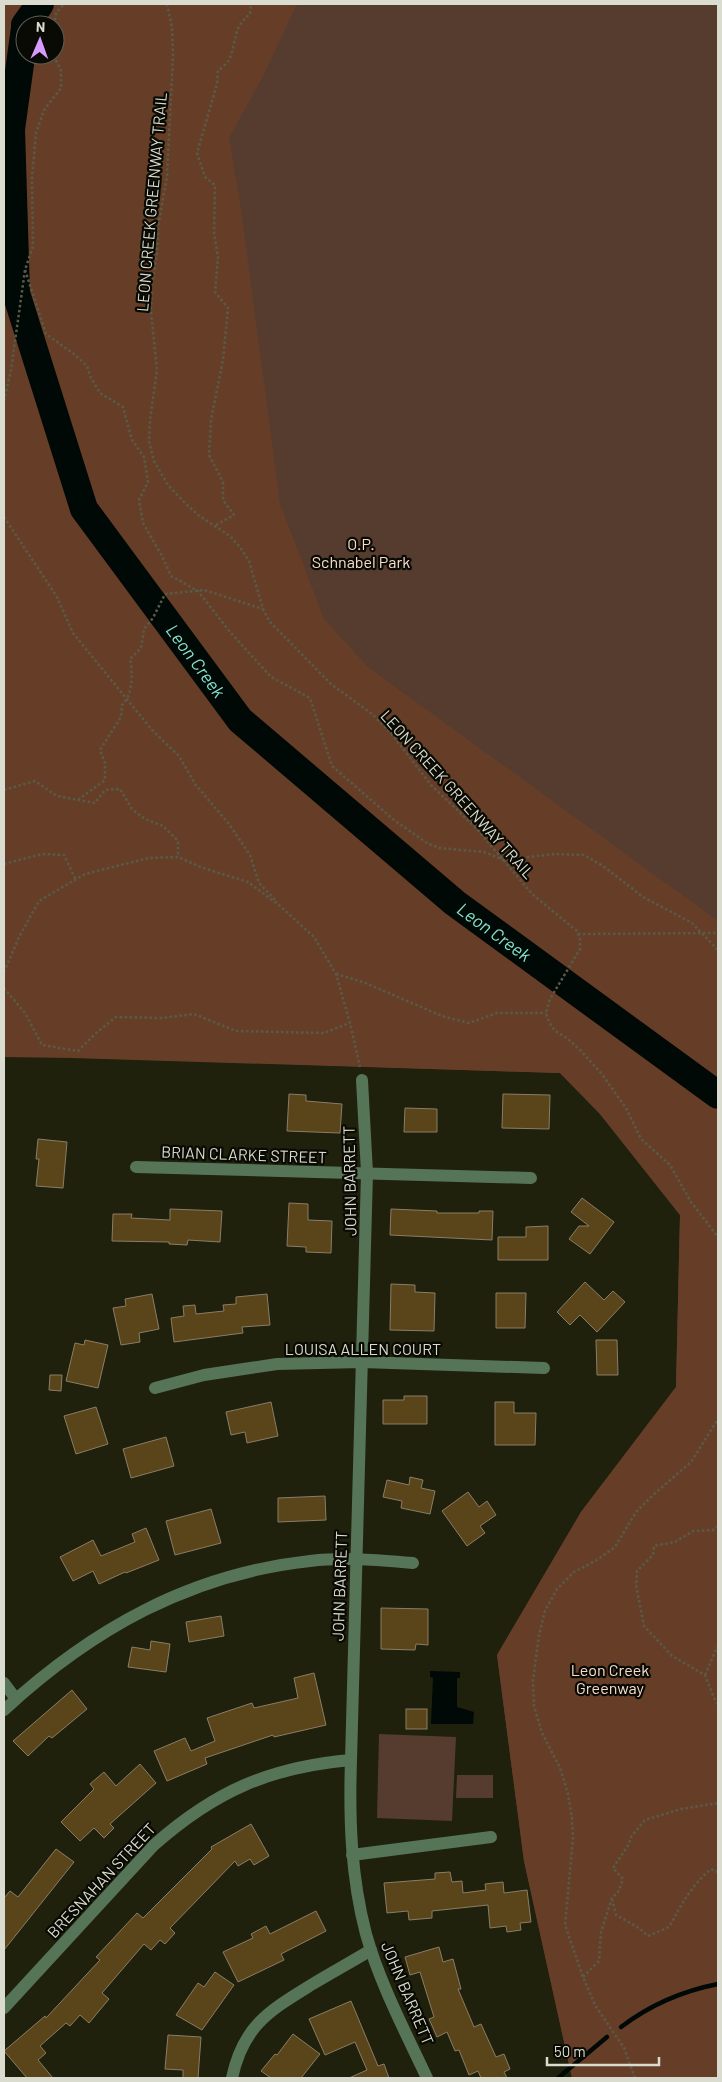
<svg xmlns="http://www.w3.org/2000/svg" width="722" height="2082" font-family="Barlow,sans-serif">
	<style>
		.green { fill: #553c2f; fill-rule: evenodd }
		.forest { fill: #663e28; fill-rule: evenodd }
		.water { fill: #000906 }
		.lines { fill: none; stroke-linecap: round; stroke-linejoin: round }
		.stream { stroke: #000906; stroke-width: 4.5 }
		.river { stroke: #000906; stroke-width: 28 }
		.building { fill: #5a4419; stroke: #8a7d67 }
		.path { stroke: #595b48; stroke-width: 2.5; stroke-dasharray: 2.5 2.5; stroke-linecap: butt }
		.minor { stroke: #567458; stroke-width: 12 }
		.labels { text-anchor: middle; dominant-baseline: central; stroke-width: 4.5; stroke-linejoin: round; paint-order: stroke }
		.street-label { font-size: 16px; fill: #dadccf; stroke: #090a03 }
		.park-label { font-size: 16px; fill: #f9dccd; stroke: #090a03 }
		.water-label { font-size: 18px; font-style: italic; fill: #84e3ce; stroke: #090a03 }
	</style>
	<rect width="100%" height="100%" fill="#1f210c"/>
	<g class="green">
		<path d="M4 4H718V2078H572L524 1861 497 1655 581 1512 676 1387 680 1215 600 1114 560 1073 4 1055ZM25 25H55V55H25Z"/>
		<polygon points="379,1734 456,1737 452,1821 377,1818"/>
		<polygon points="457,1775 493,1775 493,1798 456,1798"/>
	</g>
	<path class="forest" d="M4 4H297L262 78 229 138 241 209 280 504 324 619 369 668 718 921V2078H572L524 1861 497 1655 581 1512 676 1387 680 1215 600 1114 560 1073 72 1058 4 1057ZM25 25H55V55H25Z"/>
	<polygon class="water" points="430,1671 460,1672 460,1678 457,1678 457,1707 474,1712 473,1724 431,1724 433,1678 430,1677"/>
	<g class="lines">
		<g class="stream">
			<path d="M621 2027C650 2005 682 1991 718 1984"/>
			<polyline points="558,2078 607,2037"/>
		</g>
		<g class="river">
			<polyline points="25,25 40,4"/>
			<path id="s1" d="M25 28 11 129 16 293 84 509 240 720 455 903 718 1095"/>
		</g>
	</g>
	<g class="building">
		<polygon points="289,1094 306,1095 306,1101 342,1104 340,1133 287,1131"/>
		<polygon points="503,1094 550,1095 549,1129 502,1128"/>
		<polygon points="405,1108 437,1109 437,1132 404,1132"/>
		<polygon points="38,1139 67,1142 63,1188 36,1186 39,1159 36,1159"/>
		<polygon points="582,1198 614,1222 590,1254 569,1239 579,1226 589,1226 571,1212"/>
		<polygon points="289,1203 308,1204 308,1220 332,1221 331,1253 306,1252 306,1247 287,1246"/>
		<polygon points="170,1209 222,1211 220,1242 188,1240 187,1245 169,1244 169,1242 112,1241 113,1214 132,1214 131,1218 170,1220"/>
		<polygon points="391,1209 437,1211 437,1213 479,1213 479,1211 493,1211 492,1240 390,1235"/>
		<polygon points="548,1226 548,1260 498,1260 498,1237 526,1237 526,1227"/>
		<polygon points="585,1282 604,1300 613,1291 625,1302 597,1332 580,1315 570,1325 557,1312"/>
		<polygon points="391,1284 415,1285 415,1292 435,1293 434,1331 390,1330"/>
		<polygon points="496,1293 526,1293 525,1328 496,1328"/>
		<polygon points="152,1294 159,1329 139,1333 140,1342 121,1345 113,1308 126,1306 125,1299"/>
		<polygon points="267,1294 270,1325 242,1327 243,1333 174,1342 171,1318 184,1316 183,1306 195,1305 196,1314 224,1311 223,1305 236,1304 236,1297"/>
		<polygon points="85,1340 108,1345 98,1388 66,1381 75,1343 84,1345"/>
		<polygon points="596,1340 617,1340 618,1375 597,1375"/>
		<polygon points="50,1375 62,1375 61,1391 49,1390"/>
		<polygon points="404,1396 427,1396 427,1424 383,1424 383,1400 404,1400"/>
		<polygon points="271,1402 278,1436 247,1443 245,1432 231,1435 226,1412"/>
		<polygon points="495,1402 514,1402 514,1413 536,1413 535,1445 495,1445"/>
		<polygon points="96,1407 108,1444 76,1454 64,1416"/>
		<polygon points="166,1437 174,1466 131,1478 123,1449"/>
		<polygon points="410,1477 423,1480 421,1488 435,1491 430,1514 401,1508 402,1501 383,1497 387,1480 409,1485"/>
		<polygon points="468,1492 479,1507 487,1501 496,1515 480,1526 485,1533 467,1546 442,1511"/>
		<polygon points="325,1496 326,1520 278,1522 278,1498"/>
		<polygon points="211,1509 221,1543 175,1555 166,1521"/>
		<polygon points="146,1528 159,1560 126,1573 125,1572 99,1584 93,1571 73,1581 60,1557 93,1540 101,1556 135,1542 132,1534"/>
		<polygon points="381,1608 428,1609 428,1645 416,1644 415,1650 381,1649"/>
		<polygon points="221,1616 224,1636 189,1642 186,1622"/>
		<polygon points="151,1641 170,1644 166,1672 128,1667 132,1647 150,1650"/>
		<polygon points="314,1673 326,1725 274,1737 273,1735 205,1758 207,1764 167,1781 154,1751 185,1738 191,1751 215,1741 207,1718 252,1703 254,1708 298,1698 294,1678"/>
		<polygon points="72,1690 87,1709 52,1738 49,1736 28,1756 13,1741"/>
		<rect x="406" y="1709" width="21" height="20"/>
		<polygon points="140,1764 156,1783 110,1824 114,1828 104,1838 94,1828 80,1841 61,1822 94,1789 90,1784 104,1772 116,1786"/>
		<polygon points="251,1824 269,1856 254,1865 250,1859 238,1866 235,1861 170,1928 175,1933 165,1944 160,1940 151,1950 144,1944 102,1993 109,1999 89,2023 80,2015 70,2026 66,2023 40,2046 46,2053 38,2060 53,2078 27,2078 4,2051 45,2016 46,2018 100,1960 96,1957 137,1913 143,1918 212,1849 211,1847"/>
		<polygon points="56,1849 74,1862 4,1950 4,1898 10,1891 18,1897"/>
		<polygon points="450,1872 452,1882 462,1881 463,1893 486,1890 485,1884 503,1882 504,1893 527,1890 531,1922 520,1923 521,1930 507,1932 506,1926 490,1928 488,1905 432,1911 432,1918 409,1920 408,1911 387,1913 384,1883 435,1879 435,1873"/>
		<polygon points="316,1911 326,1931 281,1954 284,1960 238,1982 223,1952 253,1938 251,1934 266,1926 270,1934"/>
		<polygon points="439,1947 443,1962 453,1959 461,1989 458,1989 474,2027 481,2024 496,2057 504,2054 510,2069 504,2072 507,2078 481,2078 478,2071 469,2075 459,2050 455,2051 447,2032 437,2037 429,2019 434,2017 420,1972 410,1975 405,1957"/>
		<polygon points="215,1972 234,1985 202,2030 176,2015 198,1983 204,1987"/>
		<polygon points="351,2001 378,2066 384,2064 389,2078 349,2078 367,2070 355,2042 325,2055 309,2019"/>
		<polygon points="293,2034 320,2054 301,2078 271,2078 261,2071 275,2054 277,2055"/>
		<polygon points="168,2035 201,2037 198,2078 183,2078 183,2070 165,2069"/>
	</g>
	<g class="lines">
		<g class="path">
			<polyline points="167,4 172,27 173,55 167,176 158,227 157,253 152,284 151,311 157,370 150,420 149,441 154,461 168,485 184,502 198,515 230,536 240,547 249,561 263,609 270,622 331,684 372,714 390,732 431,785 476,828 532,894 577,931 580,939 580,949 550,999 546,1013 549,1022 555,1031 567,1038 581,1051 601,1073 626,1108 641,1139 670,1165 691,1202 718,1237"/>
			<polyline points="54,25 56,13 64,4"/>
			<polyline points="25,270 46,334 74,354 87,366 91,378 100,393 123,407 132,440 144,457 148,482 139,500 143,523 162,556 171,576 198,591 230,632 271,677 310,698 332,766 394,820 427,843 439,848 484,852 504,860 554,854 584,855 603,866 643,897 692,923 718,950"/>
			<polyline points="4,401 11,370 25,270 33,246 32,178 36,133 44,110 61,88 61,70 53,55"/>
			<polyline points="4,517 57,597 73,633 152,730 179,756 195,784 229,824 250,855 259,883 277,902"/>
			<path d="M216 525 234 515 223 500V482L209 455 211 420 223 360 228 308 215 292 218 257 214 234 215 185 205 177 197 153 217 84 218 71C221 68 227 64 229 60 237 42 232 28 250 14L251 4"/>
			<polyline points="4,790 35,781 57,796 95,803 105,790 120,789 132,809 145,819 163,826 178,841 178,857"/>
			<path d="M78 800 105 780V763L100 750 121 717 122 705C133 695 133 673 130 659L141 648 144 629 153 618 165 594 204 590 263 609"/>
			<polyline points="4,864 42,854 64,855 76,880"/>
			<polyline points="578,934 718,933"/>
			<polyline points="4,972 19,937 39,901 85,874 149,858 178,857 203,868 248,882 280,906 314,937 336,974 350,1023 360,1067"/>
			<polyline points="336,974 363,982 442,1016 469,1023 497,1013 546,1013"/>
			<polyline points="4,988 25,1013 42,1045 78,1051 95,1034 116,1017 162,1018 194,1014 236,1031 324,1033 350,1023"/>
			<polyline points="718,1526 713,1530 693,1531 675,1542 654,1546 653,1555 637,1571 636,1585 644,1626 672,1656 705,1675 714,1698 718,1704"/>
			<polyline points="705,1675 718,1645"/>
			<path d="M612 1899 616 1915 639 1928 648 1936 669 1927C682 1904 690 1887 711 1869L718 1872"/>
			<polyline points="583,1977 599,1961 601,1932 612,1898 618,1892 623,1879 613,1868 629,1844 631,1837 645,1820 681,1809 718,1803"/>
			<polyline points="635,2078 624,2048 595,2005 583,1977 565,1925 573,1838 572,1819 568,1794 560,1768 542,1733 534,1706 533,1681 539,1635 545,1611 557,1589 574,1572 597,1560 615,1547 636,1512 653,1495 691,1462 718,1419"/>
		</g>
		<g class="minor">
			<path d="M362 1080 367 1173 351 1760C349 1819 351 1877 366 1934 380 1984 405 2031 427 2078"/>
			<polyline points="136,1167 531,1178"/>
			<polyline points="155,1388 204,1375 277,1364 362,1362 544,1368"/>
			<polyline points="4,1683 16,1699"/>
			<path d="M4 1710C92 1629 190 1574 310 1561 344 1557 379 1560 413 1563"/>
			<polyline points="352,1855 491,1837"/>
			<path d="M4 2008 154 1845C215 1791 270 1767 351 1760"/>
			<path d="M232 2078C243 2026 269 2011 311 1985 331 1973 351 1962 371 1950"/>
		</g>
	</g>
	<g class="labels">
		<g class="street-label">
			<text transform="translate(151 202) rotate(-85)">LEON CREEK GREENWAY TRAIL</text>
			<text transform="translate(458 794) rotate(48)">LEON CREEK GREENWAY TRAIL</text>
			<text transform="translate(244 1154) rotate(2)">BRIAN CLARKE STREET</text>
			<text transform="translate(349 1181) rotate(-91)">JOHN BARRETT</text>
			<text x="363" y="1348">LOUISA ALLEN COURT</text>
			<text transform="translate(339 1586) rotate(-88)">JOHN BARRETT</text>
			<text transform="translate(101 1880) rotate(-47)">BRESNAHAN STREET</text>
			<text transform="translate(408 1993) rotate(67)">JOHN BARRETT</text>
		</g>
		<g class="park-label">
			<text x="361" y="543">O.P.<tspan x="361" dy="18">Schnabel Park</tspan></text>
			<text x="610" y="1669">Leon Creek<tspan x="610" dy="18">Greenway</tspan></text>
		</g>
		<g class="water-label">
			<text stroke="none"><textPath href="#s1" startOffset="681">Leon Creek</textPath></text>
			<text stroke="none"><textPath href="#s1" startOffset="1086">Leon Creek</textPath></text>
		</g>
	</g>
	<rect width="722" height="2082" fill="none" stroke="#dadccf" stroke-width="10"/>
	<g transform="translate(40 40) rotate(2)"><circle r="24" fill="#090a03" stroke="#5d5e55"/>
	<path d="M0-4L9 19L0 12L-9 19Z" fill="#d79bf9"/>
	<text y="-8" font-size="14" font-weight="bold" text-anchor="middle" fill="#dadccf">N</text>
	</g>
	<path d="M547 2057v8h112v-8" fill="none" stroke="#dadccf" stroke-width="2.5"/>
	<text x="554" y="2057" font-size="15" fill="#dadccf" stroke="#090a03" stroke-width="4" paint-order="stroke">50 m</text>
</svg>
